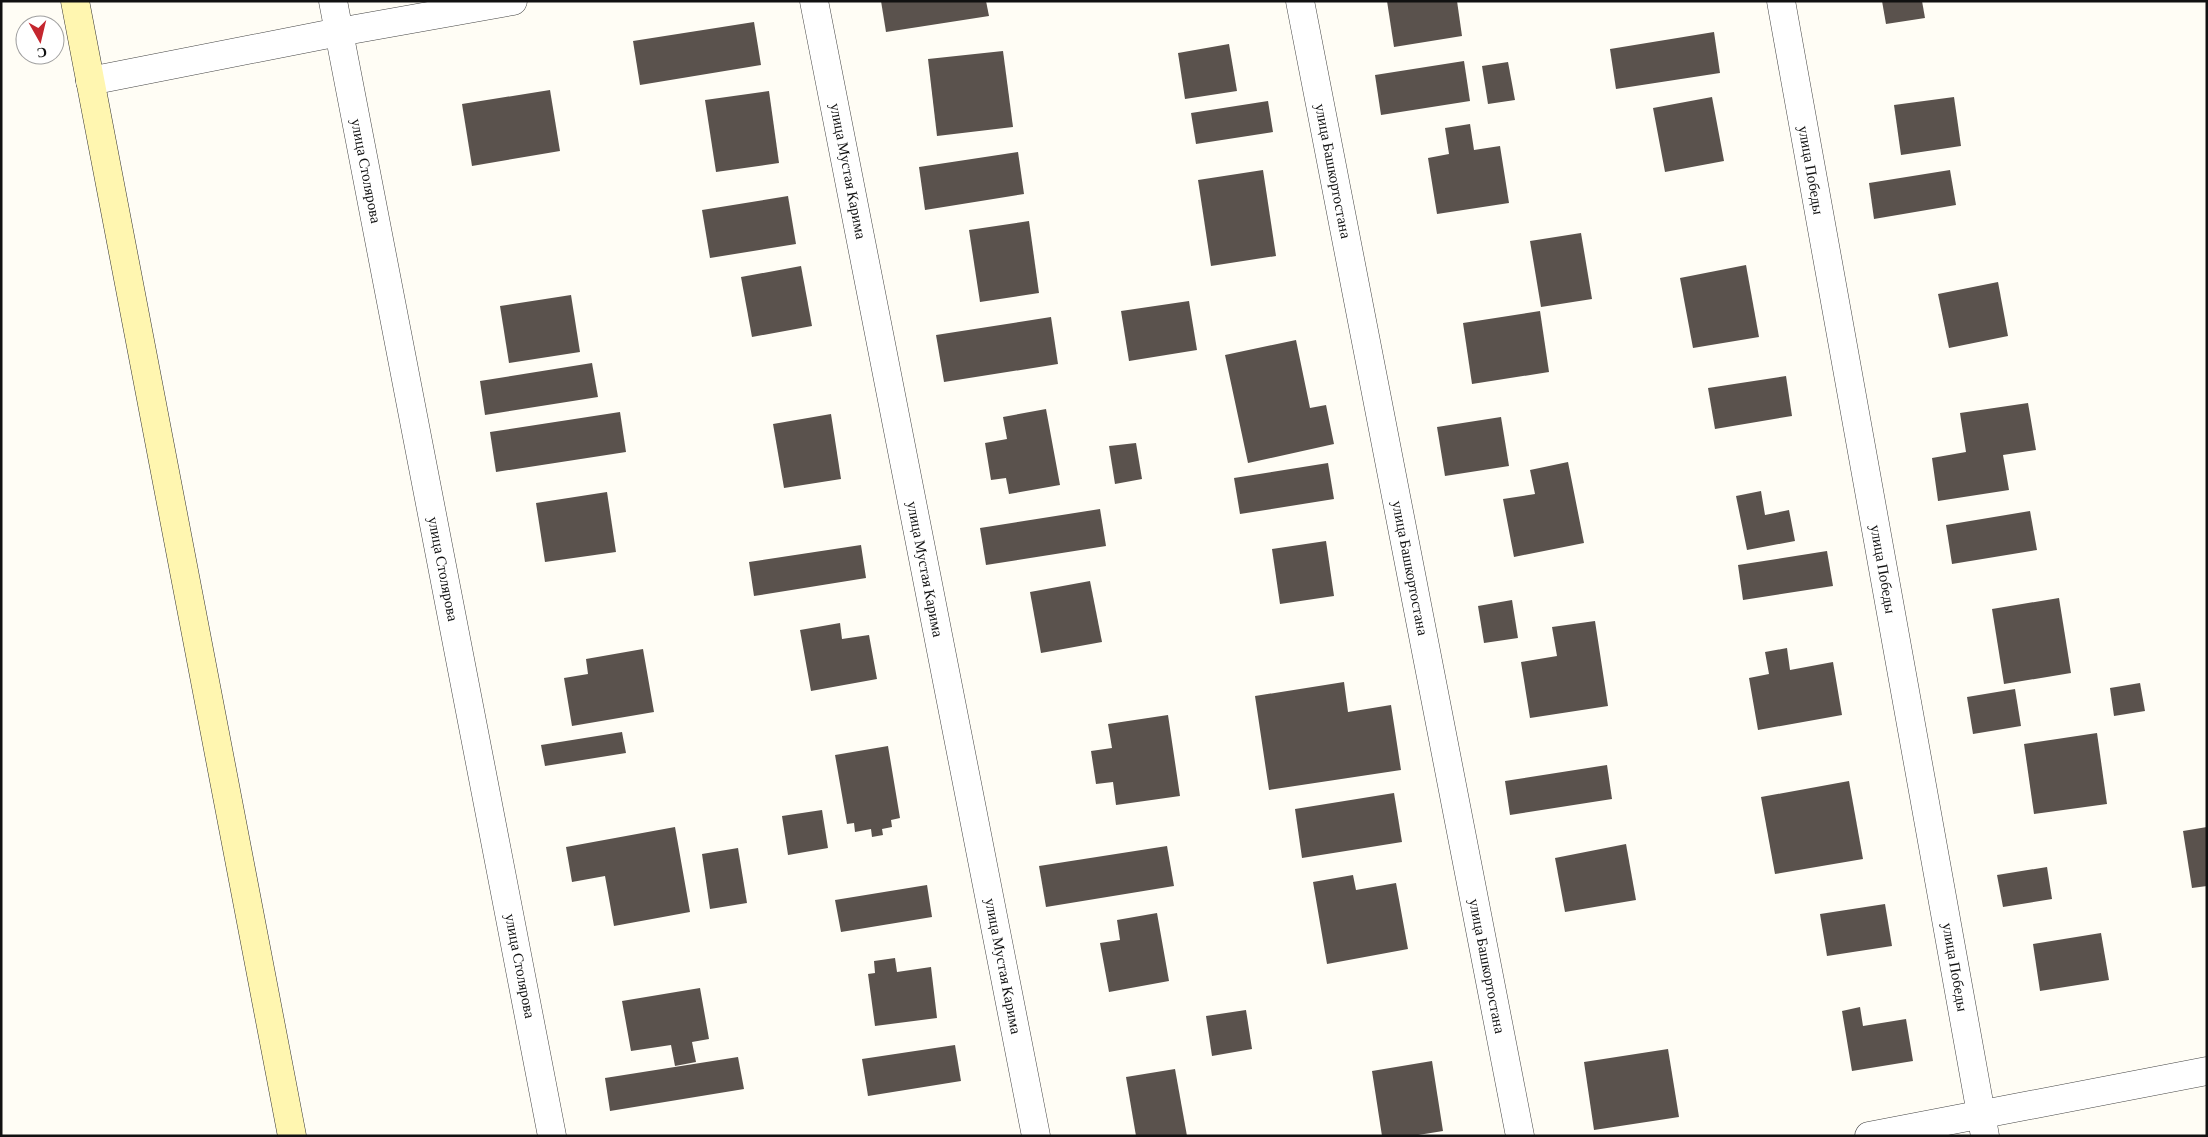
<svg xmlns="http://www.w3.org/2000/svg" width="2208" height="1137" font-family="'Crimson Pro',serif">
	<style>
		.building { fill: #5a524d }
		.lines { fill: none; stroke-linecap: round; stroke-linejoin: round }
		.street-casing { stroke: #444; stroke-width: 29 }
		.secondary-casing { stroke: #333; stroke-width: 29 }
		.street { stroke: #fff; stroke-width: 28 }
		.secondary { stroke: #fff6b0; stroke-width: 28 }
		.labels { text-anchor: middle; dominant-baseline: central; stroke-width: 5; stroke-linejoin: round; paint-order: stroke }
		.street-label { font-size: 15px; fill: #111; stroke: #fff }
	</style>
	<rect width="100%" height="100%" fill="#fffdf5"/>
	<g class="building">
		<polygon points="881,1 986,1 989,16 886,32"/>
		<polygon points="1387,1 1457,1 1462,36 1394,47"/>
		<polygon points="1882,1 1922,1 1925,18 1886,24"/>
		<polygon points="754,22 761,65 640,85 633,41"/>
		<polygon points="1714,32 1720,73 1616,89 1610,49"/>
		<polygon points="1229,44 1237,91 1185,99 1178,53"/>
		<polygon points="1003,51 1013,127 937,136 928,59"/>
		<polygon points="1464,61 1470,101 1381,115 1375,75"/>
		<polygon points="1508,62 1515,100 1488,104 1482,66"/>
		<polygon points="550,90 560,151 472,166 462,104"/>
		<polygon points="769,91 779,163 716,172 705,100"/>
		<polygon points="1712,97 1724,161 1665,172 1653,108"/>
		<polygon points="1954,97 1961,146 1901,155 1894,105"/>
		<polygon points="1268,101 1273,132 1196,144 1191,113"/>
		<polygon points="1470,124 1474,150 1500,146 1509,203 1437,214 1428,158 1449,154 1445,128"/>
		<polygon points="1018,152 1024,194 925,210 919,167"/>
		<polygon points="1263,170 1276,256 1211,266 1198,180"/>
		<polygon points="1950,170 1956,205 1874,219 1869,183"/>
		<polygon points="788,196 796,244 710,258 702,210"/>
		<polygon points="1029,221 1039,293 980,302 969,230"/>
		<polygon points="1581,233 1592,299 1541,307 1530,241"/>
		<polygon points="1746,265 1759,337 1693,348 1680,278"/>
		<polygon points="801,266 812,326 752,337 741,277"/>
		<polygon points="1998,282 2008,336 1949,348 1938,294"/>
		<polygon points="571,295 580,352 509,363 500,306"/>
		<polygon points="1189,301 1197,350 1129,361 1121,311"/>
		<polygon points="1540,311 1549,372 1472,384 1463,323"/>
		<polygon points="1051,317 1058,364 944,382 936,335"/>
		<polygon points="1296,340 1310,408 1326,405 1334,444 1248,463 1225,355"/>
		<polygon points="592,363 598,397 485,415 480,381"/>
		<polygon points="1786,376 1792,416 1715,429 1708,388"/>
		<polygon points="2028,403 2036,450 2003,455 2009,490 1938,501 1932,458 1966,452 1960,413"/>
		<polygon points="1046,409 1060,485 1009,494 1006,478 991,480 985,443 1007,439 1003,417"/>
		<polygon points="620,412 626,452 496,472 490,432"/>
		<polygon points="831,414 841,479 784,488 773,424"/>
		<polygon points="1501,417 1509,466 1445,476 1437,427"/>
		<polygon points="1136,443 1142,479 1115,484 1109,446"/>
		<polygon points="1568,462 1584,543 1514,557 1503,499 1535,494 1530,470"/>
		<polygon points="1328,463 1334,499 1240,514 1234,478"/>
		<polygon points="1761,491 1765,515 1789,510 1795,541 1747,550 1736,496"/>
		<polygon points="607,492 616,552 545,562 536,503"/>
		<polygon points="1100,509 1106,546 986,565 980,528"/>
		<polygon points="2030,511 2037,550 1952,564 1946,525"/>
		<polygon points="1326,541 1334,596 1280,604 1272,549"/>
		<polygon points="861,545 866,578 754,596 749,562"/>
		<polygon points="1827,551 1833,586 1743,600 1738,565"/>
		<polygon points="1090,581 1102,642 1041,653 1030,592"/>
		<polygon points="2059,598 2071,673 2004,684 1992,609"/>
		<polygon points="1512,600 1518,638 1484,643 1478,606"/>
		<polygon points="1595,621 1608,706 1530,718 1521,662 1557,656 1552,627"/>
		<polygon points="840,623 842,639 869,635 877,679 811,691 800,630"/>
		<polygon points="1787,648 1790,670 1833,662 1842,715 1758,730 1749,678 1769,674 1765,652"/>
		<polygon points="643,649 654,712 572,726 564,678 588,674 586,659"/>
		<polygon points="1344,682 1348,712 1391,705 1401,770 1269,790 1255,696"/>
		<polygon points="2140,683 2145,711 2114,716 2110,688"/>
		<polygon points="2015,689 2021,726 1973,734 1967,697"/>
		<polygon points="1168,715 1180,796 1116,805 1113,782 1096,784 1091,751 1112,748 1108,724"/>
		<polygon points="622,732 626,753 545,766 541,745"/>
		<polygon points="2097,733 2107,804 2034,814 2024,744"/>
		<polygon points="888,746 900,818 891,820 892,827 882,829 883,835 872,837 871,829 855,832 854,823 847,824 835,755"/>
		<polygon points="1607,765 1612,799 1510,815 1505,781"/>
		<polygon points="1849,781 1863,859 1775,874 1761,797"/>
		<polygon points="1394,793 1402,842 1302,858 1295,809"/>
		<polygon points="822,810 828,848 788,855 782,816"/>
		<polygon points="675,827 690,912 614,926 605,876 572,882 566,847"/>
		<polygon points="2207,827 2207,886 2192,888 2183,831"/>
		<polygon points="1626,844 1636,900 1565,912 1555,858"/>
		<polygon points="1167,846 1174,886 1046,907 1039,866"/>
		<polygon points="738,848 747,903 710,909 702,854"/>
		<polygon points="2047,867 2052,899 2003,907 1997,875"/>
		<polygon points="1353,875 1356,890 1396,883 1408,949 1327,964 1313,882"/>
		<polygon points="927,885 932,917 841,932 835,900"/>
		<polygon points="1885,904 1892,946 1827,956 1820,914"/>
		<polygon points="1157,913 1169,981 1109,992 1100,943 1120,940 1117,920"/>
		<polygon points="2101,933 2109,980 2040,991 2033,944"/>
		<polygon points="895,958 897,972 931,967 937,1018 875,1026 868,974 875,973 874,961"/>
		<polygon points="700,988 709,1039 692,1042 696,1062 675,1066 671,1045 631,1051 622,1001"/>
		<polygon points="1860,1007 1863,1026 1906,1019 1913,1061 1852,1071 1842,1011"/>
		<polygon points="1246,1010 1252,1049 1212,1056 1206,1016"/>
		<polygon points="955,1045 961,1081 868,1096 862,1059"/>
		<polygon points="1668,1049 1679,1117 1594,1130 1584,1062"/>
		<polygon points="738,1057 744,1089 610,1111 605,1078"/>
		<polygon points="1432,1061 1443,1131 1412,1136 1382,1136 1372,1071"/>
		<polygon points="1175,1069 1187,1136 1136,1136 1126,1077"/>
	</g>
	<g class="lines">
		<g class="street-casing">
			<g id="street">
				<polyline points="333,1 552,1136"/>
				<polyline points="814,1 1036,1136"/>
				<polyline points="1300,1 1520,1136"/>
				<polyline points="1781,1 1985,1136"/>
				<polyline points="90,81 339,32 513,1"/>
				<polyline points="1869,1136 2207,1071"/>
			</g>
		</g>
		<g class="secondary-casing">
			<polyline id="secondary" points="75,1 292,1136"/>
		</g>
		<use href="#street" class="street"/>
		<use href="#secondary" class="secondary"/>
	</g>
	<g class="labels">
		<g class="street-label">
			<text transform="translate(1811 170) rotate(80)">улица Победы</text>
			<text transform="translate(366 171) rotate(79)">улица Столярова</text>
			<text transform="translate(848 171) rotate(79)">улица Мустая Карима</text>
			<text transform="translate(1333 171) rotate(79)">улица Башкортостана</text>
			<text transform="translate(1410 568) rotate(79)">улица Башкортостана</text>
			<text transform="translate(443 569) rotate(79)">улица Столярова</text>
			<text transform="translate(925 569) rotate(79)">улица Мустая Карима</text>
			<text transform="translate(1883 569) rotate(80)">улица Победы</text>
			<text transform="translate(520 966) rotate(79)">улица Столярова</text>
			<text transform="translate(1003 966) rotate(79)">улица Мустая Карима</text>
			<text transform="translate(1487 966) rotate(79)">улица Башкортостана</text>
			<text transform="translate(1955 967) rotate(80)">улица Победы</text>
		</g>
	</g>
	<rect width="2208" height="1137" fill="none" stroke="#111111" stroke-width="5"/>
	<g transform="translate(40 40) rotate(172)"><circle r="24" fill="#ffffff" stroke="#a0a0a0"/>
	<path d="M0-4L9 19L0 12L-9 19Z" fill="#c4262e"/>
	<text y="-8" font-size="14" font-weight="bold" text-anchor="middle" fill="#111111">С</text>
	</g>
</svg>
